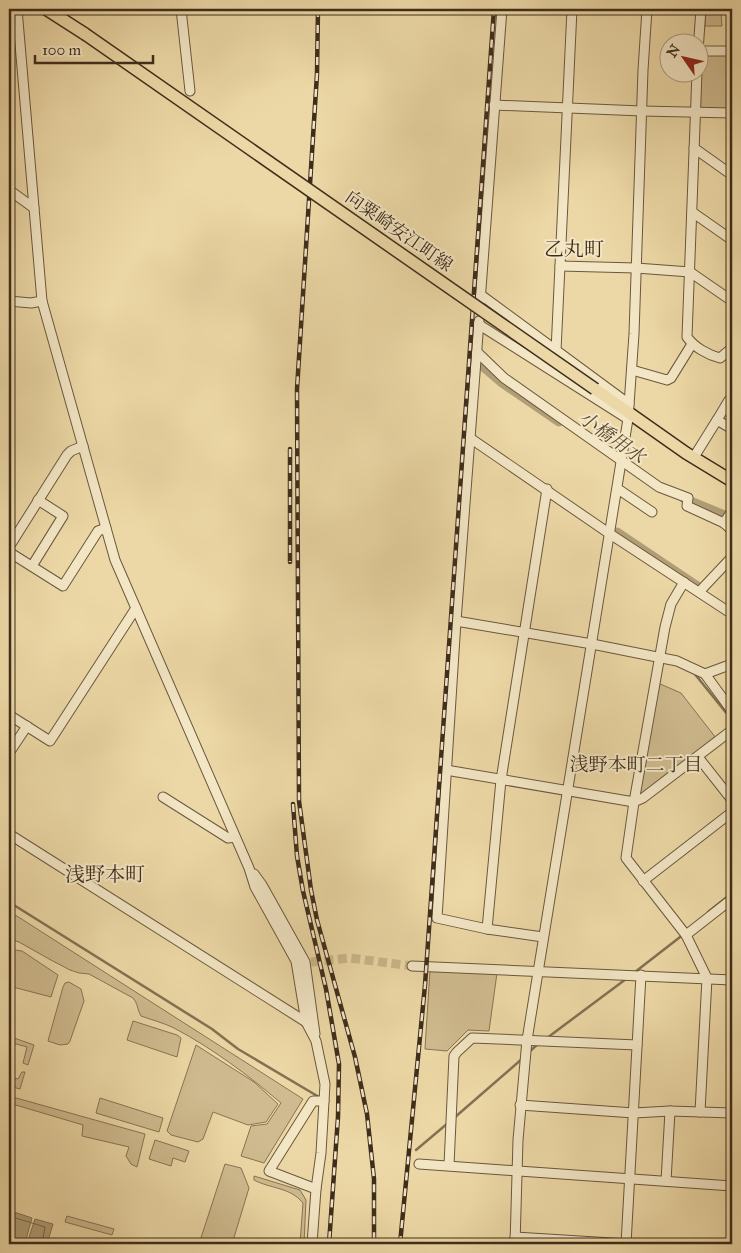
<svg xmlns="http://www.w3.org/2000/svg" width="741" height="1253" font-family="'IM FELL Great Primer','Noto Serif JP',serif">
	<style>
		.green { fill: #cfbb8f; stroke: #877456 }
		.water { fill: #b19e77; stroke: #837153 }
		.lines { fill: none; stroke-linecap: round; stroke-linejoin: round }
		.shore { stroke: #78664a; stroke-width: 1 }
		.stream { stroke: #837153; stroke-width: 2.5 }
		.canal { stroke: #b19e77; stroke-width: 9 }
		.minor-tunnel { stroke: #c9b68a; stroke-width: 9; stroke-dasharray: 9 4.5; stroke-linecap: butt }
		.minor-casing { stroke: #6a583e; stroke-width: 11 }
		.major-casing { stroke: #3f2d1c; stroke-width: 14 }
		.minor { stroke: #f3e6c5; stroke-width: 9 }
		.major { stroke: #ecd8a6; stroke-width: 11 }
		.rail-casing { stroke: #3f2d1c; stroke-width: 4.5 }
		.rail { stroke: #f3e6c5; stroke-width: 2.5; stroke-dasharray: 8; stroke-linecap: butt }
		.major-bridge-casing { stroke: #3f2d1c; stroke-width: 14; stroke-linecap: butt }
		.major-bridge { stroke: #ecd8a6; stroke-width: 11 }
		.labels { text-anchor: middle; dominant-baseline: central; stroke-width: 4; stroke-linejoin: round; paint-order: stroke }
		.street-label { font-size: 18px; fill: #3f2d1c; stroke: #f3e6c5 }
		.water-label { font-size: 19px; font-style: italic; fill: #5c4933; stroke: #f3e6c5 }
		.neighbourhood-label { font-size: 19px; fill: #3f2d1c; stroke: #f3e6c5 }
		.quarter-label { font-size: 20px; fill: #3f2d1c; stroke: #f3e6c5 }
	</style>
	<rect width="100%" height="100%" fill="#ecd8a6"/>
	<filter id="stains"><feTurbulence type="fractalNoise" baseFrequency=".004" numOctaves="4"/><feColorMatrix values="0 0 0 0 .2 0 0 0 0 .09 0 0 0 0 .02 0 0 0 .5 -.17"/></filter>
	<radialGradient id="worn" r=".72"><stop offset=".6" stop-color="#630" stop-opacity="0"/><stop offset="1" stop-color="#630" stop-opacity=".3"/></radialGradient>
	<g class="green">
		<polygon points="706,9 709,9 709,12 721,13 722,26 705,26"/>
		<polygon points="700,54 732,54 732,110 696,108"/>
		<polygon points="658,683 681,693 716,738 642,794 639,791"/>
		<path d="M9 911 303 1099 264 1163 241 1156 251 1126 267 1124 281 1103C248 1075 212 1048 174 1028 164 1023 152 1020 141 1016 137 1009 138 1004 133 998L89 974 79 973 70 970 49 959 19 942 9 939Z"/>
		<polygon points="15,950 22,951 58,975 51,997 9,986 9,959 11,953"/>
		<polygon points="430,970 497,973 489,1031 468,1030 447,1051 425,1049"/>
		<polygon points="69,982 81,989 84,1001 70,1041 68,1044 60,1045 48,1041 63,987 65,983"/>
		<polygon points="133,1021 177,1035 181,1038 177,1057 127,1040"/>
		<polygon points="14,1038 34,1045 28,1065 23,1063 27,1047 13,1043"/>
		<polygon points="196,1045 254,1082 278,1104 266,1122 248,1125 213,1112 203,1139 198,1142 171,1135 167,1131"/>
		<polygon points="22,1072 25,1072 20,1089 9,1086 9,1077 18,1079"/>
		<polygon points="9,1096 145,1134 137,1167 131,1164 126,1156 129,1147 82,1136 83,1125 9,1103"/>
		<polygon points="100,1098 163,1118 159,1132 96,1113"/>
		<polygon points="155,1140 189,1151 185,1162 173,1158 171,1166 149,1159"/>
		<polygon points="225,1164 241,1168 249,1188 232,1244 199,1244"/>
		<path d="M254 1176 300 1190 306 1200 304 1244H300L303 1203C290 1187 271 1189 254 1180Z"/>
		<polygon points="67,1216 114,1229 112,1235 65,1222"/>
	</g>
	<g class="water">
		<polygon points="14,1212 32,1218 25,1243 9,1238 9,1228"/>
		<polygon points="35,1219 53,1224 47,1244 27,1243"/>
	</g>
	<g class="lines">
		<polyline class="shore" points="9,1216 45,1227 42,1244"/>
		<g class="stream">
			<polyline points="694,673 732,720"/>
			<polyline points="9,902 212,1029 238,1049 319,1097"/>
			<polyline points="708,912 732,893"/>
			<polyline points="635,972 684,934"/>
			<polyline points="547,1038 626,979"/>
			<polyline points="529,1052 538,1044"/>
			<polyline points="454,1118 523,1058"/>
			<polyline points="416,1150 448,1123"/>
		</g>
		<g class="canal">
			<polyline points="481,365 502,383 559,422"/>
			<polyline points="683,498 727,516 732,521"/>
			<polyline points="617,532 699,587"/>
		</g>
		<polyline class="minor-tunnel" points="311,962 350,958 412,966"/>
		<g class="minor-casing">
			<g id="minor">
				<polyline points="17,9 42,301 115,560 249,868 255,887 296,961 306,1022 316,1041 325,1084 321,1153 316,1189 312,1244"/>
				<polyline points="181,9 190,91"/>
				<polyline points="698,51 701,9"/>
				<polyline points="698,51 732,51"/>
				<path d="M697 72 687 337C694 347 708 355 720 358L732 348"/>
				<polyline points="494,105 642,111 732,113"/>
				<polyline points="694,148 732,175"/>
				<polyline points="9,190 34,208"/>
				<polyline points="692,212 732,240"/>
				<polyline points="560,266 636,268 690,272 732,301"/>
				<polyline points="481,295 629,404"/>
				<polyline points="9,301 31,303 42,301"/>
				<polyline points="480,302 502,9"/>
				<polyline points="479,321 456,621 437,918 487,929 543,937"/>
				<polyline points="478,324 628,419"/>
				<polyline points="556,351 572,9"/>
				<polyline points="477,352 504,378 659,487 688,498 687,506 724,523 732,530"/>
				<polyline points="632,370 667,380 671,378 692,344"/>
				<polyline points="717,420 729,400"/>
				<polyline points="470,438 610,534 732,614"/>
				<polyline points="694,457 717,420 732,429"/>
				<polyline points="618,489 652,512"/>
				<polyline points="724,523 732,511"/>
				<polyline points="9,547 67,455 71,451 83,446"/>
				<polyline points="9,552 63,586 98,531 106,528"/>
				<polyline points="32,566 63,516 38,500"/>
				<polyline points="684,582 671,604 665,627 634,802 626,858 686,935 707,978 700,1112"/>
				<polyline points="700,591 732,557"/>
				<polyline points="456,621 592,644 677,661 705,674 732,711"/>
				<polyline points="705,674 732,664"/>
				<polyline points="9,715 50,741 136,608"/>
				<polyline points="9,753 27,726"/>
				<polyline points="698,757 732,800"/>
				<polyline points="446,770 634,802 643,798 732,730"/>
				<polyline points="163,797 228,838 235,837"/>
				<polyline points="9,834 306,1022"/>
				<polyline points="254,874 262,885 305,962 315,1034"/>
				<polyline points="643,881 732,812"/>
				<polyline points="487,929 501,780 547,489"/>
				<polyline points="686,935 732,899"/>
				<polyline points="412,966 732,980"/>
				<polyline points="520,1105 634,1113 670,1111 732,1113"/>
				<polyline points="419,1164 732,1186"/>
				<polyline points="449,1165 454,1056 457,1052 472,1038 637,1045"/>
				<polyline points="666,1181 670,1111"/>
				<polyline points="316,1189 269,1171 313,1101 324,1101"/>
				<polyline points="515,1237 628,1244"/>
				<polyline points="515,1244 518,1140 527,1040 628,419 634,334 643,70 647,9"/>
				<polyline points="626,1244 641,975"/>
			</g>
		</g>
		<g class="major-casing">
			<g id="major">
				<polyline points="46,9 85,34"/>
				<polyline points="595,389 686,453 732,481"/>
			</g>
		</g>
		<use href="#minor" class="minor"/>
		<use href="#major" class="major"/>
		<g class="rail-casing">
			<g id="rail">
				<polyline points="318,9 317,74 297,389 299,801 311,890 317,920 355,1057 367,1114 374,1179 374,1244"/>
				<polyline points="290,449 290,562"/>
				<polyline points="293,804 297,856 303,891 326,989 339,1064 338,1117 329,1244"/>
				<polyline points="400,1244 425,985 494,9"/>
			</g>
		</g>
		<use href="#rail" class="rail"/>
		<g class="major-bridge-casing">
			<polyline id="major-bridge" points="85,34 595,389"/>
		</g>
		<use href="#major-bridge" class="major-bridge"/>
	</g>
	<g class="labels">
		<g class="street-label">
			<text transform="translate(399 231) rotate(35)">向粟崎安江町線</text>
		</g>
		<g class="water-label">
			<text transform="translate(612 437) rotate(35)">小橋用水</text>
		</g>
		<g class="neighbourhood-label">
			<text x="636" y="764">浅野本町二丁目</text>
		</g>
		<g class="quarter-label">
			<text x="574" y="249">乙丸町</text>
			<text x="105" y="874">浅野本町</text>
		</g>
	</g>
	<rect width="741" height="1253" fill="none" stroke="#ecd8a6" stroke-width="30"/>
	<rect x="10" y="10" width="721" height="1233" fill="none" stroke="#3f2d1c" stroke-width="2.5"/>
	<rect x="15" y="15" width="711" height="1223" fill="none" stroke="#3f2d1c"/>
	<g transform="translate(684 58) rotate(304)"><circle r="24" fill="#f3e6c5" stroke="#ab9c81"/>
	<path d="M0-4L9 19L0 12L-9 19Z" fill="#8f2418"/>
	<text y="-8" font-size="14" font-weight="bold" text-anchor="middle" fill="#3f2d1c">N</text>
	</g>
	<path d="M35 55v8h118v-8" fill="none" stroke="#3f2d1c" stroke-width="2.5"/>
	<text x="42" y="55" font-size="15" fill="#3f2d1c" stroke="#f3e6c5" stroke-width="4" paint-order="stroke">100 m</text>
	<rect width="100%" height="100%" filter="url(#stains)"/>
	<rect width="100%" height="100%" fill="url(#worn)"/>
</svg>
